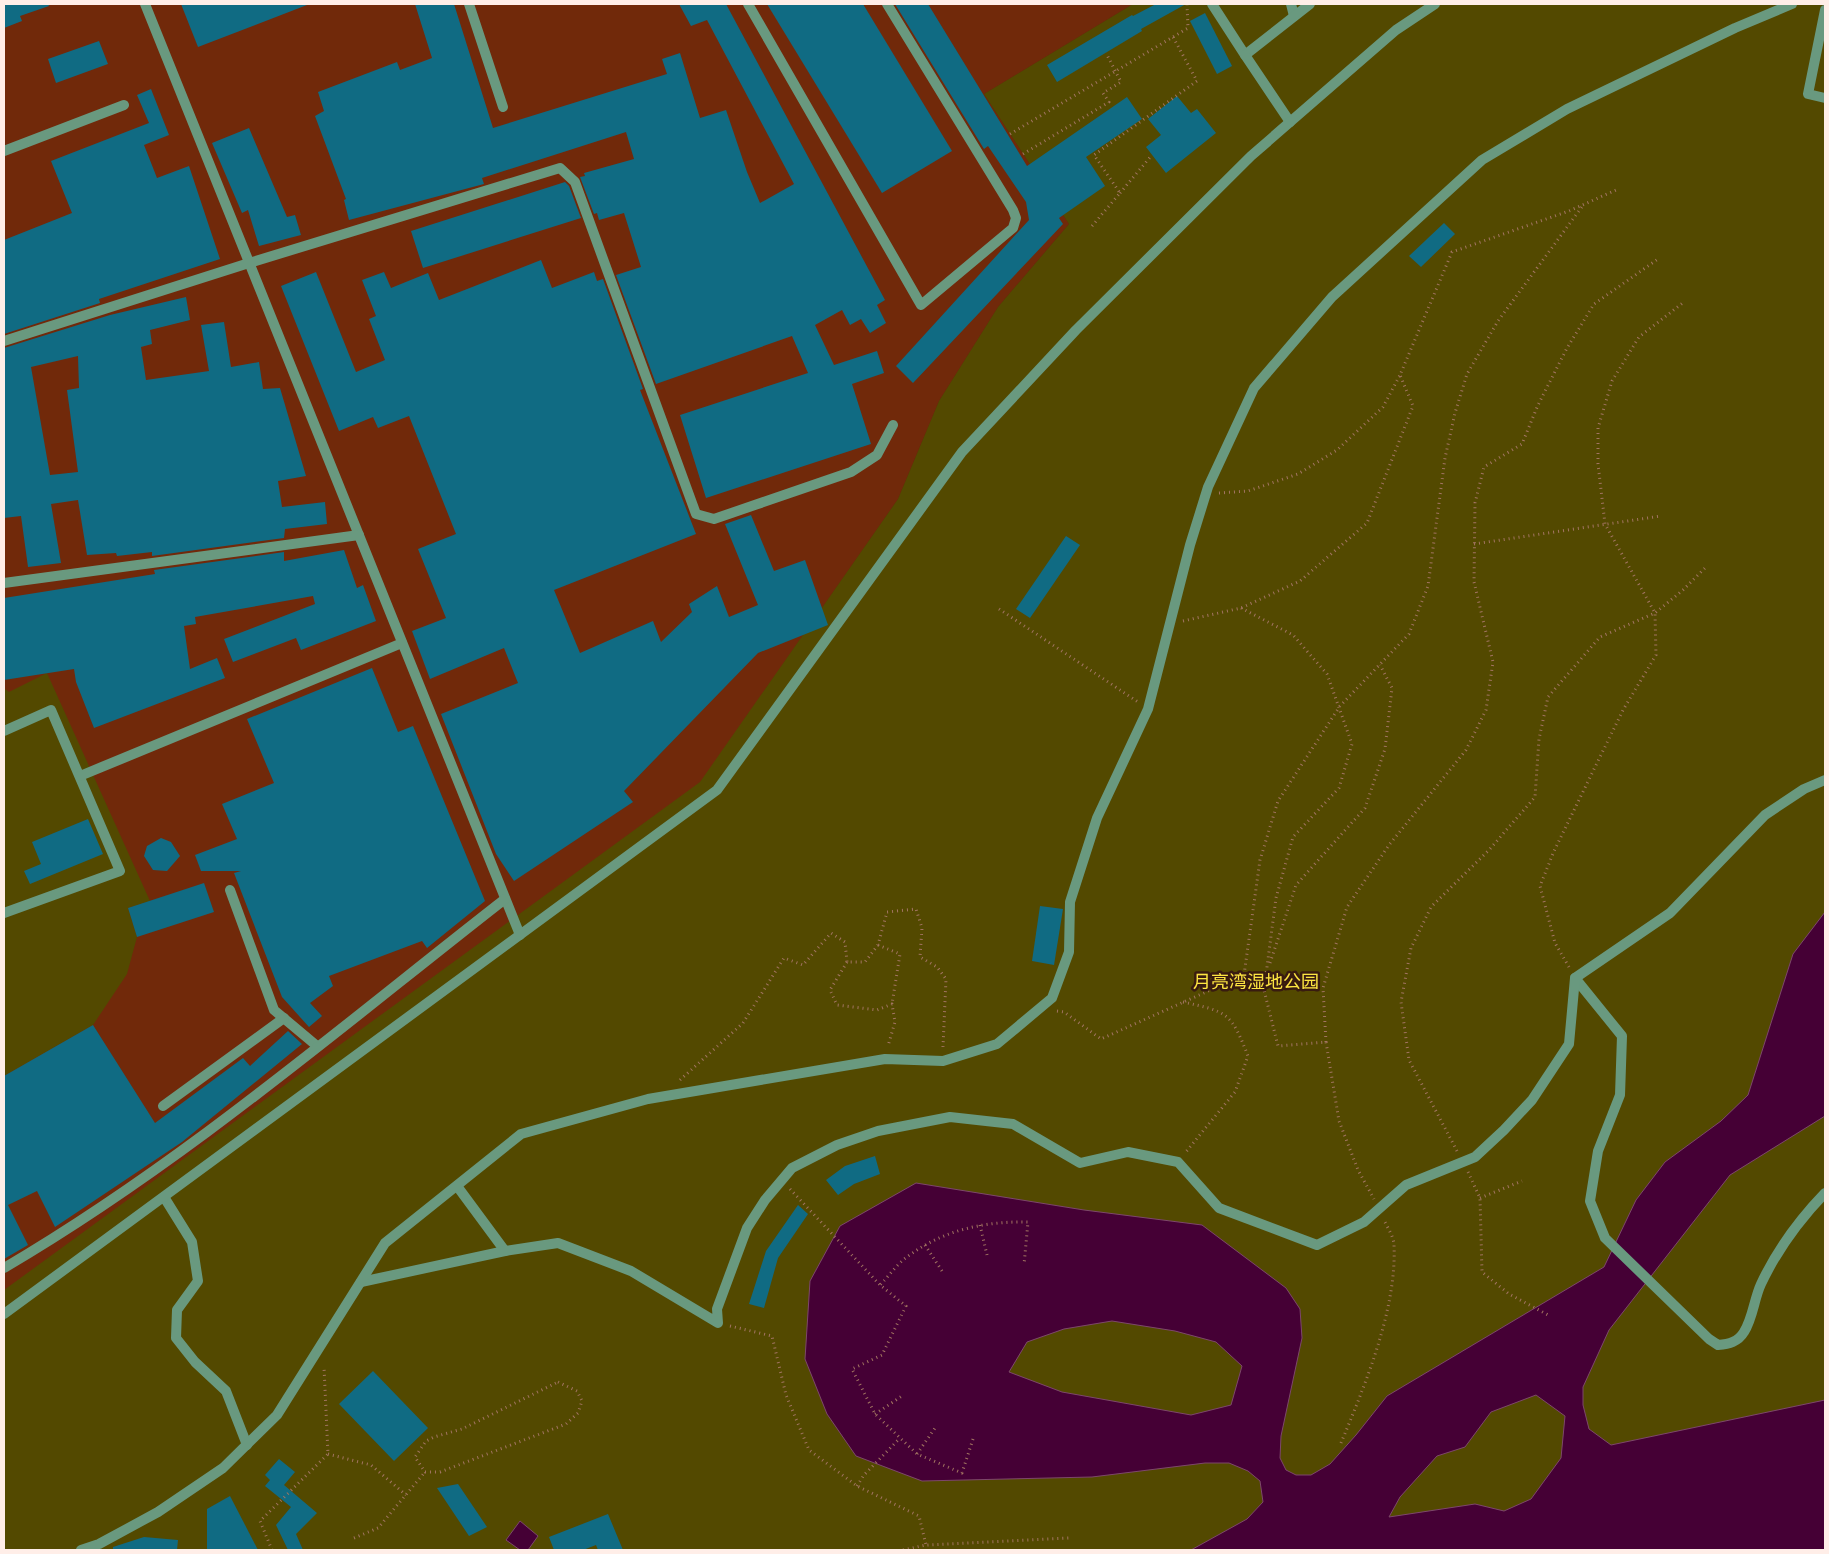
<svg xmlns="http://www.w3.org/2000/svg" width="1829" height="1554" font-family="'Titillium Web','Noto Sans SC',sans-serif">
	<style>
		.built { fill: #71290a }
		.green { fill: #534900 }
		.water { fill: #450035; stroke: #7d476b; fill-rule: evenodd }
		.building { fill: #106b83; fill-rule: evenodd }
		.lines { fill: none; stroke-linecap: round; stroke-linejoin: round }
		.path { stroke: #a27461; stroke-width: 3; stroke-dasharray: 1 4; stroke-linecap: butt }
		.service { stroke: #69997f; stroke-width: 10 }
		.minor { stroke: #69997f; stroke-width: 10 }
		.tertiary { stroke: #69997f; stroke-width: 10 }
		.labels { text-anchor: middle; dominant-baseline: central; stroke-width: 5; stroke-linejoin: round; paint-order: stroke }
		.park-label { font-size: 18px; fill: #fde541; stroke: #381b10 }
	</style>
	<rect width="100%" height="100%" fill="#66260b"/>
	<polygon class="built" points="4,4 1133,4 984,94 1069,224 998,307 939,401 898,499 701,782 4,1314"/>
	<g class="green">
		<polygon points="1133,4 1825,4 1825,1425 1448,1550 4,1550 4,1290 700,782 898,499 939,401 998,307 1069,224 984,94"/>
		<polygon points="47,673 150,901 128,908 137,937 127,974 93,1025 4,1076 4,688 9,692"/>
	</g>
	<g class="water">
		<path d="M1825 912V1116L1730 1175 1609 1330 1583 1387V1405L1589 1429 1611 1445 1825 1400V1550H1191L1247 1519 1263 1502 1260 1481 1248 1471 1229 1463H1205L1092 1477 922 1481 856 1456 827 1414 805 1359 810 1281 840 1226 916 1183 1084 1210 1202 1225 1286 1288 1300 1309 1302 1338 1281 1436 1280 1458 1286 1470 1296 1475H1311L1330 1464 1356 1435 1387 1396 1604 1267 1636 1200 1665 1162 1721 1121 1748 1095 1793 954ZM1112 1321 1175 1331 1216 1342 1242 1366 1231 1405 1191 1415 1062 1392 1009 1372 1027 1342 1064 1329ZM1536 1395 1565 1416 1561 1458 1531 1499 1504 1511 1475 1504 1389 1517 1400 1497 1437 1456 1465 1447 1491 1412Z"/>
		<polygon points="520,1521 538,1536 528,1550 520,1550 506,1540"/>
	</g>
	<g class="building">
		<polygon points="4,4 48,4 49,6 20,16 22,21 4,28"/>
		<polygon points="181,4 307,4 307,5 198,47"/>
		<polygon points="415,4 454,4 493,128 667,74 662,59 680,53 700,118 726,110 747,172 760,203 794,184 707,20 691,26 679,4 726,4 885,300 877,305 886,323 870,333 861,319 850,325 842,310 815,325 834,365 877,351 884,373 852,384 871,444 706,498 680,415 808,373 792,336 656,384 616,275 641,267 624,213 599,220 597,213 594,214 580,177 585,176 584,173 634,159 626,132 482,178 484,184 349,220 344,200 346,199 315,116 324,111 318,92 397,62 400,70 432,58"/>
		<polygon points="767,4 863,4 952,151 882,193"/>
		<polygon points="895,4 928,4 1027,166 1127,97 1142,119 1086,157 1105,186 1059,218 1063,224 913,383 896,366 1029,220 1026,202 988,146 984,149"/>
		<polygon points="1156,4 1186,4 1141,29 1142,31 1057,82 1047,65 1132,15 1133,16"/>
		<polygon points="1205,13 1232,66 1217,74 1190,21"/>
		<polygon points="99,41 108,64 56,83 48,59"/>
		<polygon points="151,89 169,135 144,145 157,178 189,166 220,259 99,299 100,303 4,334 4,240 72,213 51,161 149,123 137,95"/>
		<polygon points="1177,96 1191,113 1197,109 1216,133 1166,173 1146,147 1161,135 1148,119"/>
		<polygon points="249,128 287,217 295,215 301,235 259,246 248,210 242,213 212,143"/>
		<polygon points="565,182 569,186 581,218 423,268 411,231"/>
		<polygon points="1444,223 1455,234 1421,267 1409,256"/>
		<polygon points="541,260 552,288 594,272 597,281 603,279 643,389 640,390 696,534 554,590 580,653 653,621 661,642 692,612 689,604 717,586 729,617 758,605 725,524 751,515 774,571 805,560 828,625 758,653 624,791 633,802 514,881 496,854 441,714 518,683 504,648 430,679 412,631 446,618 418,549 456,534 409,416 378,428 373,417 339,431 281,286 316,272 356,372 385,360 369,319 376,316 362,280 384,272 391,288 428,273 439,300"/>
		<path d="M186 297 190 320 150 330 152 344 141 347 146 380 209 371 201 325 224 322 231 367 259 362 263 389 280 388 306 476 278 481 282 507 325 502 327 524 285 529 284 538 152 556V552L117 556 116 553 87 555 78 500 51 504 61 563 28 567 21 516 4 518V348L110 315ZM78 356 79 388 67 390 78 472 50 475 31 367Z"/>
		<polygon points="1066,536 1080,545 1030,618 1016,609"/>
		<polygon points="344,550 357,588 363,585 376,621 301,650 296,638 233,662 224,639 315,604 313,596 195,617 196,624 184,626 190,669 217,658 225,678 94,728 76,682 74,669 4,680 4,598 155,574 154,570 284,552 284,561"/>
		<polygon points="372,668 398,732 413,726 485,901 427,948 422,941 329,976 333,986 310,1003 322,1016 309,1027 282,997 234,873 241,871 201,871 195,855 237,839 222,804 274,783 247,719"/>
		<polygon points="88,819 103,854 30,884 24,871 41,864 32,842"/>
		<polygon points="161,838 171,842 180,856 167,871 153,870 144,856 147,846"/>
		<polygon points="204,883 214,912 137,937 128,908"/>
		<polygon points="1040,906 1063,909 1054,965 1032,961"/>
		<polygon points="93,1025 155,1123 243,1058 250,1066 288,1031 302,1044 182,1142 55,1227 37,1191 8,1205 28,1245 4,1259 4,1076"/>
		<polygon points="875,1156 880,1174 854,1184 838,1195 826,1180 845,1166"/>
		<polygon points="798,1205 808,1214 778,1258 764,1308 749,1304 766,1251"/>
		<polygon points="373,1371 428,1428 394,1461 339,1404"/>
		<polygon points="279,1459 295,1472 284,1485 317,1513 296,1534 303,1550 288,1550 276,1525 291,1507 265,1486 270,1480 265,1475"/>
		<polygon points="458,1484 487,1527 469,1536 437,1488"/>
		<polygon points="230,1496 258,1550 207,1550 207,1509"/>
		<polygon points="608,1514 623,1550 598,1550 596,1545 583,1550 554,1550 549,1537"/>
		<polygon points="144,1537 178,1540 177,1550 113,1550 113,1547"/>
	</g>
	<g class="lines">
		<g class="path">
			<polyline points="1010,134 1188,28 1187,4"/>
			<polyline points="1023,154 1109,102 1103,93 1121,82 1106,53"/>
			<polyline points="1120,193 1152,155"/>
			<polyline points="1092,226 1120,193 1094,155 1197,81 1173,37"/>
			<polyline points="1219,493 1248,491 1298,474 1337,450 1383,407 1400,375"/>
			<polyline points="1474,544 1661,516"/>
			<polyline points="1241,608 1293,635 1327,674 1352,744 1339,788 1293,837 1276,898 1264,990 1278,1046 1326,1042 1339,1121 1358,1170 1374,1199"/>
			<polyline points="999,609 1138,702"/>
			<polyline points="1183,621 1241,608 1300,581 1367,523 1413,406 1400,375 1452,252 1569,211 1616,190"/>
			<polyline points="878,945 900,954 892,1004"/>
			<polyline points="847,962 830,990 837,1005 877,1010 892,1004 895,1022 888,1046"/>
			<polyline points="1270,963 1296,885 1365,808 1385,749 1392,688 1380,665"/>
			<polyline points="1569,967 1555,943 1540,886 1554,851 1623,710 1656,655 1655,613 1605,524 1598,464 1598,428 1612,381 1639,337 1684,302"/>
			<path d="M1183 1002C1229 1012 1231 1013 1248 1056L1235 1092 1185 1153"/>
			<polyline points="1057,1011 1064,1012 1101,1039 1244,975 1260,860 1278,801 1340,706 1409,634 1428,586 1445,458 1455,413 1467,374 1498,321 1584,204"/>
			<polyline points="1326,1042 1323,988 1347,907 1389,845 1466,750 1486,710 1493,662 1474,582 1475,503 1484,467 1522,444 1538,405 1567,348 1594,304 1658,259"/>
			<polyline points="680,1080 743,1023 784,958 803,965 831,933 845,942 847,962 865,962 878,945 887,912 916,909 922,928 920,957 937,967 946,979 943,1047"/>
			<polyline points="1457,1151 1409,1060 1401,1002 1411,948 1431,907 1489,850 1535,797 1539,739 1548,697 1600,637 1655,613 1683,590 1705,568"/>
			<polyline points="1468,1172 1480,1198 1482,1272 1509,1294 1550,1316"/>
			<polyline points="790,1189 880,1285"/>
			<polyline points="1480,1198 1522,1181"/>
			<polyline points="980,1225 987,1255"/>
			<polyline points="925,1245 942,1271"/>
			<polyline points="730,1326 772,1336 786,1395 809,1450 857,1486 919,1516 926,1545"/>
			<polygon points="558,1382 577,1391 582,1401 578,1413 566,1424 440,1472 425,1472 415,1457 426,1441 434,1437 462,1429"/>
			<polyline points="875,1414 902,1396"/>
			<path d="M973 1439 962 1473 917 1454 875 1414 852 1369 882 1355 906 1306 880 1285C889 1276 897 1264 907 1257 942 1230 986 1221 1028 1222L1024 1265"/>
			<path d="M1341 1443C1365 1385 1397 1309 1394 1245 1394 1237 1387 1227 1384 1220"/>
			<polyline points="328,1454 371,1465 406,1495"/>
			<polyline points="917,1454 935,1428"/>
			<polyline points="857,1486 864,1475 900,1438"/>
			<polyline points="354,1538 378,1528 425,1472"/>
			<polyline points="272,1550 260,1521 328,1454 324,1367"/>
			<polyline points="903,1550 926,1545 1069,1538"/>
		</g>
		<g class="service">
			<polyline points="469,4 503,107"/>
			<polyline points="748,4 921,305 1013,228 1016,218 1013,210 887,4"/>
			<polyline points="1291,4 1294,16"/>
			<polyline points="1825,10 1808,94 1825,98"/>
			<polyline points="4,151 124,105"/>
			<polyline points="4,731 51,710 120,871 4,913"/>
			<polyline points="80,776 402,643"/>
			<polyline points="230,890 274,1010 317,1046"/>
			<path d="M1575 978 1622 1036 1620 1095 1598 1151 1590 1201 1605 1238 1709 1339 1718 1345C1729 1344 1738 1342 1744 1332 1753 1318 1754 1299 1761 1284 1777 1250 1799 1220 1825 1193"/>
			<polyline points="163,1106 284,1018"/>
			<polyline points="457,1186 505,1251"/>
			<polyline points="164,1197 192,1242 198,1281 177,1310 176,1338 195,1362 226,1391 247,1445"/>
			<polyline points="361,1282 505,1251 558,1243 631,1271 718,1323 717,1309 747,1228 765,1200 792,1168 837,1145 878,1131 950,1117 1013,1124 1080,1163 1128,1152 1178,1162 1219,1208 1317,1245 1364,1222 1406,1185 1475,1157 1504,1130 1532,1100 1569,1044 1575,978 1670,913 1765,815 1804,789 1825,780"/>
			<polyline points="81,1550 99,1544 158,1512 223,1468 277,1415 385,1243 521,1134 648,1099 885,1059 943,1061 997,1044 1052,998 1069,952 1070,902 1097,818 1148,709 1190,545 1208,487 1254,388 1332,297 1482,160 1567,109 1735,28 1792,4"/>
		</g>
		<g class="minor">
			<polyline points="145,4 520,935"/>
			<polyline points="1212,4 1245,55 1310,4"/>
			<polyline points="1245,55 1290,122"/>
			<polyline points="4,341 249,263 560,168 575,182 696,514 714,519 851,472 877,455 893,425"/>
			<polyline points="4,583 359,535"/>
			<path d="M4 1268C183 1163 342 1026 505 899"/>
		</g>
		<polyline class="tertiary" points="4,1314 717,790 962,452 1076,330 1251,156 1396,30 1435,4"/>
	</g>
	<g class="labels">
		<g class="park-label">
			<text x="1256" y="981">月亮湾湿地公园</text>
		</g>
	</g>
	<rect width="1829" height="1554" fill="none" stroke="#ffeee8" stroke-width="10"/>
</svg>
